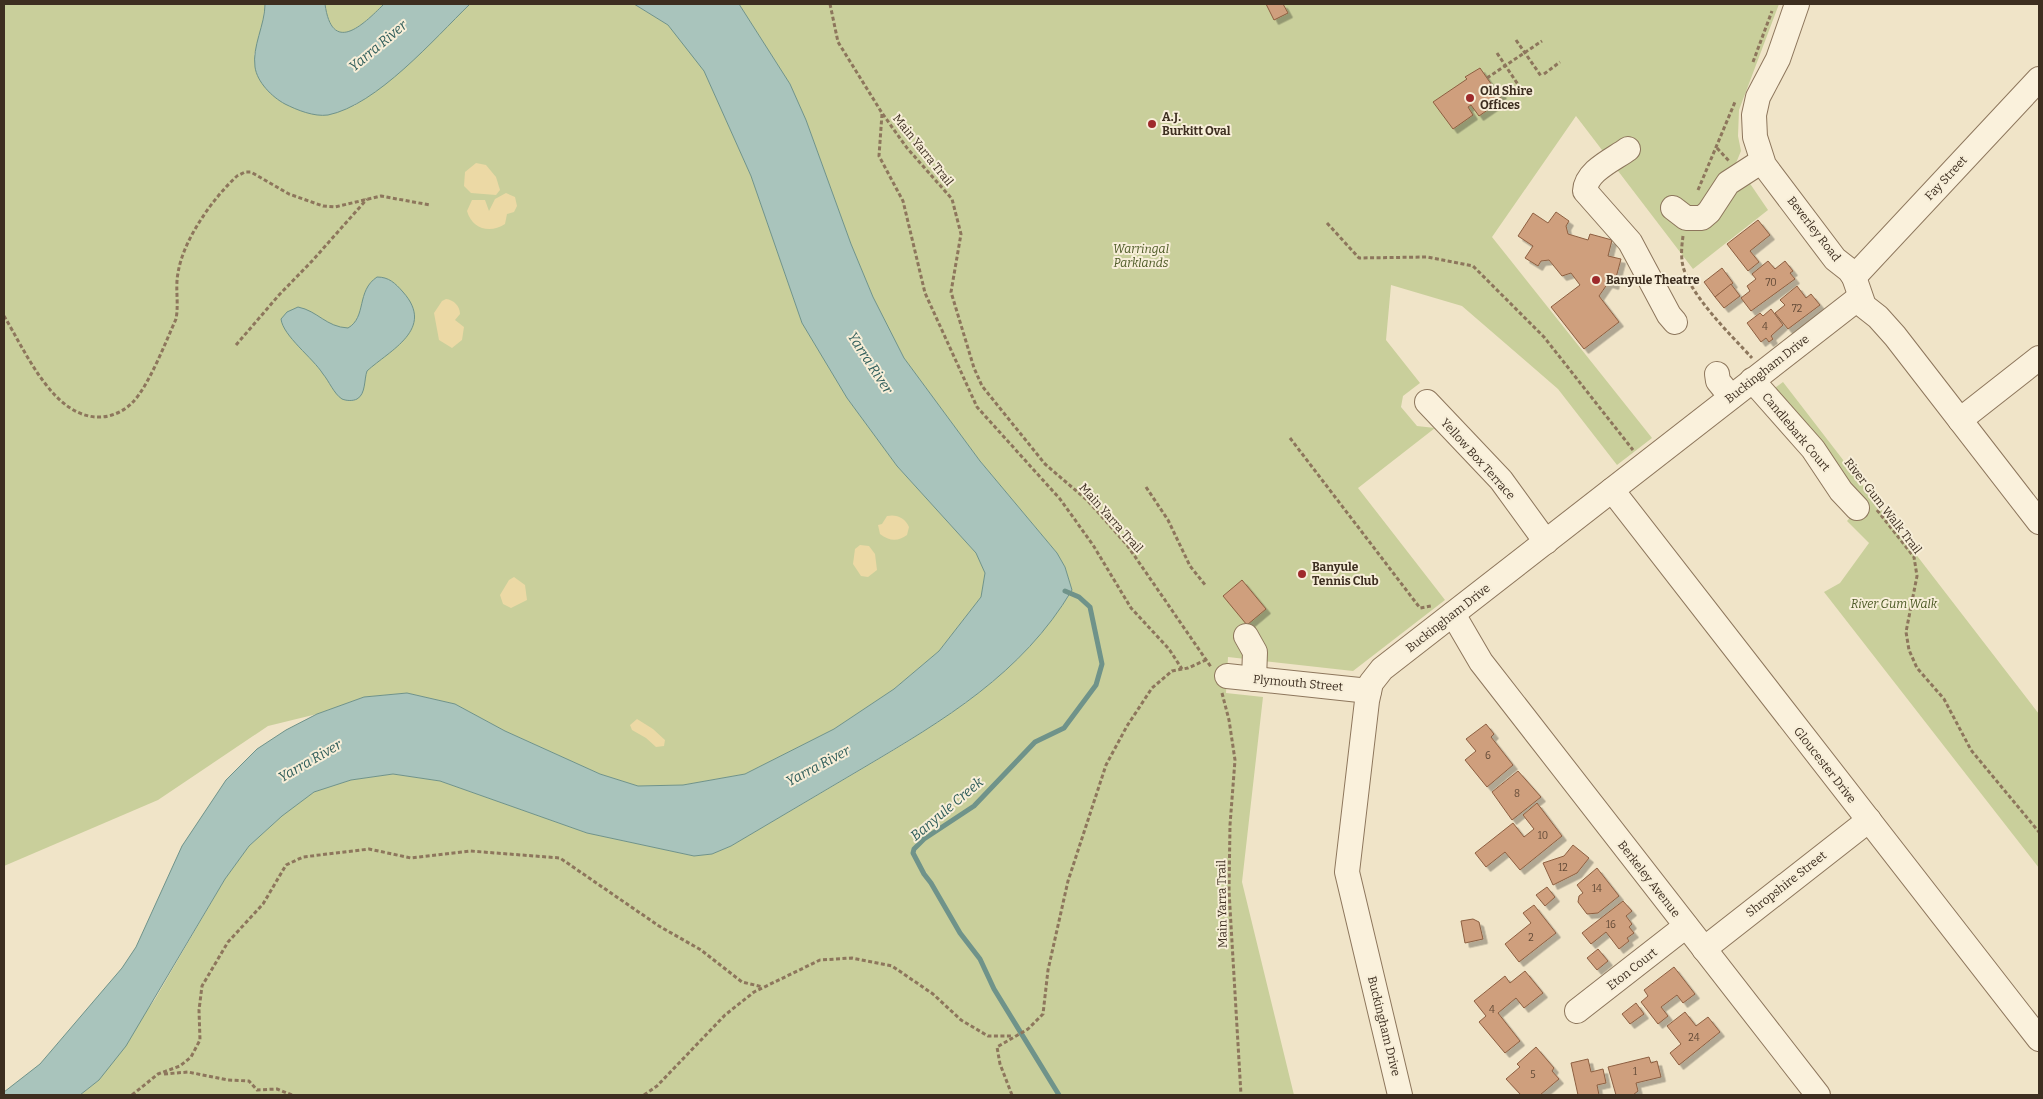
<svg xmlns="http://www.w3.org/2000/svg" width="2043" height="1099" font-family="Bitter,serif">
	<style>
		.green { fill: #c9cf9b }
		.sand { fill: #ecd9a5 }
		.water { fill: #a9c4bc; stroke: #6f938a }
		.lines { fill: none; stroke-linecap: round; stroke-linejoin: round }
		.stream { stroke: #6f938a; stroke-width: 5 }
		.building { fill: #cf9f7d; stroke: #8d5f41; filter: url(#shadow) }
		.minor-casing { stroke: #8d765c; stroke-width: 26 }
		.path { stroke: #8d765c; stroke-width: 3; stroke-dasharray: 4 2.5; stroke-linecap: butt }
		.minor { stroke: #faf1dc; stroke-width: 24 }
		.poi-dot { fill: #9e2a2b; stroke: #f7eed8; stroke-width: 2 }
		.labels { text-anchor: middle; dominant-baseline: central; stroke-width: 4; stroke-linejoin: round; paint-order: stroke }
		.number-label { font-size: 10px; fill: #624a37 }
		.poi-label { font-size: 12px; font-weight: bold; fill: #3d2e20; stroke: #f7eed8; text-anchor: start }
		.street-label { font-size: 12px; fill: #3d2e20; stroke: #f7eed8 }
		.park-label { font-size: 12px; font-style: italic; fill: #4d5a26; stroke: #f7eed8 }
		.water-label { font-size: 14px; font-style: italic; fill: #2f5d5a; stroke: #f7eed8 }
	</style>
	<defs>
		<filter id="shadow"><feDropShadow dx="4.5" dy="4.5" stdDeviation="0" flood-color="#0004"/></filter>
	</defs>
	<rect width="100%" height="100%" fill="#f0e4c8"/>
	<g class="green">
		<polygon points="4,4 265,4 261,35 254,55 354,106 389,81 470,4 634,4 668,25 689,49 704,71 751,176 802,323 847,398 897,466 976,553 985,573 981,597 939,651 894,689 834,729 745,774 683,785 638,786 600,774 505,731 455,704 407,693 364,697 317,714 268,726 158,800 4,866"/>
		<path d="M325 4H384C362 26 332 55 325 4Z"/>
		<path d="M739 4H1779L1739 110 1738 136 1741 151 1736 163 1768 210 1693 269 1576 116 1492 237 1652 438 1617 465 1558 389 1462 306 1391 285 1386 340 1420 383 1403 396 1401 407 1417 426 1435 428 1358 488 1445 600 1353 671 1228 657 1226 693 1263 697 1242 882 1294 1095H80L99 1080 155 999 225 879 249 846 282 816 314 792 351 780 393 774 440 781 587 833 694 856 712 854 731 846C775 820 818 795 862 769 943 721 1022 674 1072 590L1065 567 1057 553 980 461 904 358 873 297 851 244 806 120 790 84Z"/>
		<polygon points="1783,382 2039,714 2039,868 1824,592 1840,583 1869,543 1847,521 1863,504 1772,390"/>
	</g>
	<g class="sand">
		<polygon points="476,163 486,165 496,177 500,190 496,195 471,193 464,186 465,172"/>
		<path d="M506 193 515 197 517 206 514 212 507 214 505 224C490 234 472 229 467 211L472 200H485L489 211 495 199Z"/>
		<path d="M446 299C454 300 460 306 460 314L455 320 464 327 462 340 452 348 439 340 434 313 442 301Z"/>
		<path d="M887 516C897 514 905 518 909 527L907 535C898 542 889 541 880 534L878 525 882 524Z"/>
		<polygon points="860,545 869,546 875,554 877,570 868,577 861,576 853,564 855,549"/>
		<polygon points="514,577 525,585 527,600 511,608 503,604 500,595 509,580"/>
		<polygon points="637,719 653,729 665,740 664,746 656,747 646,738 632,730 630,725"/>
	</g>
	<g class="water">
		<path d="M265 4H325C332 55 362 26 384 4H470C434 39 377 105 328 115 314 117 297 110 285 104 272 97 257 82 255 67 252 46 265 25 265 4Z"/>
		<path d="M634 4H739L790 84 806 120 851 244 873 297 904 358 980 461 1057 553 1065 567 1072 590C1022 674 944 720 863 768 819 794 775 820 731 846L712 854 694 856 587 833 440 781 393 774 351 780 314 792 282 816 249 846 225 879 126 1046 99 1080 80 1095H4V1092L40 1064 122 968 136 947 182 846 226 780 257 749 286 730 317 714 364 697 407 693 455 704 505 731 600 774 638 786 683 785 745 774 834 729 894 689 939 651 981 597 985 573 976 553 897 466 847 398 802 323 751 176 704 71 668 25Z"/>
		<path d="M377 277C389 277 395 283 403 292 436 329 390 350 367 371 364 379 366 394 357 399 353 401 347 401 342 399 334 394 329 381 323 374 313 358 283 336 281 319L287 312 298 307C318 311 326 327 348 328 367 317 356 291 377 277Z"/>
	</g>
	<g class="lines">
		<polyline class="stream" points="1059,1095 994,989 980,959 960,933 931,883 924,874 913,853 914,849 924,839 974,806 1035,742 1064,728 1096,685 1102,664 1090,607 1079,597 1065,591"/>
	</g>
	<g class="building">
		<polygon points="1266,4 1283,4 1288,13 1274,20"/>
		<polygon points="1480,68 1496,91 1498,89 1502,94 1499,96 1502,100 1479,116 1471,105 1468,107 1473,115 1453,129 1433,102 1467,79 1465,77"/>
		<polygon points="1556,212 1569,221 1566,226 1568,234 1588,240 1590,234 1612,240 1608,256 1621,259 1614,285 1608,283 1599,296 1619,322 1584,349 1551,307 1580,285 1571,273 1562,276 1549,260 1541,261 1538,266 1525,258 1533,246 1518,236 1533,213 1548,223"/>
		<polygon points="1758,220 1770,235 1750,251 1759,262 1748,271 1727,244"/>
		<polygon points="1768,261 1775,269 1785,261 1793,271 1790,273 1795,279 1751,311 1741,298 1750,291 1747,286 1756,279 1752,274"/>
		<polygon points="1722,268 1733,283 1715,297 1704,282"/>
		<polygon points="1731,284 1740,296 1724,308 1715,297"/>
		<polygon points="1797,286 1806,298 1811,294 1820,305 1788,329 1775,313 1785,305 1780,300"/>
		<polygon points="1771,309 1783,325 1771,336 1773,339 1769,342 1766,338 1761,342 1747,323 1760,313 1763,316"/>
		<polygon points="1242,580 1266,609 1247,625 1223,596"/>
		<polygon points="1486,724 1494,734 1491,737 1513,765 1487,787 1465,760 1476,751 1466,739"/>
		<polygon points="1518,771 1541,797 1512,820 1492,792"/>
		<polygon points="1537,803 1562,836 1520,870 1505,852 1486,867 1475,853 1513,823 1524,837 1534,829 1523,815"/>
		<polygon points="1573,845 1589,858 1577,873 1553,885 1543,863 1564,856"/>
		<polygon points="1597,868 1619,896 1598,913 1587,914 1578,902 1579,896 1583,893 1577,885"/>
		<polygon points="1547,887 1555,897 1545,906 1536,895"/>
		<polygon points="1623,901 1632,911 1626,916 1632,924 1629,927 1634,933 1627,938 1629,941 1619,949 1606,932 1591,944 1582,933"/>
		<polygon points="1534,905 1556,933 1519,962 1505,944 1531,923 1523,913"/>
		<polygon points="1473,919 1479,922 1483,939 1465,943 1461,921"/>
		<polygon points="1598,949 1608,961 1597,970 1587,958"/>
		<polygon points="1674,967 1695,994 1683,1003 1677,995 1661,1007 1668,1016 1658,1024 1641,1002 1648,996 1644,990"/>
		<polygon points="1525,971 1543,993 1524,1008 1516,998 1498,1013 1520,1041 1505,1053 1479,1022 1486,1016 1474,1001 1505,976 1510,983"/>
		<polygon points="1636,1003 1644,1014 1630,1024 1622,1014"/>
		<polygon points="1685,1012 1696,1026 1708,1017 1720,1032 1679,1065 1670,1053 1681,1044 1667,1026"/>
		<polygon points="1536,1047 1554,1068 1552,1071 1559,1079 1540,1095 1521,1095 1506,1079 1520,1067 1517,1064"/>
		<polygon points="1649,1057 1651,1063 1657,1061 1661,1077 1636,1083 1638,1091 1633,1095 1616,1095 1608,1067"/>
		<polygon points="1588,1059 1591,1072 1603,1069 1606,1083 1597,1085 1599,1095 1578,1095 1571,1063"/>
	</g>
	<g class="lines">
		<g class="minor-casing">
			<g id="minor">
				<polyline points="1797,4 1778,59 1758,97 1754,115 1755,137 1764,165 1835,259 1849,270 1854,277 1864,306 1878,317 1895,336 2039,522"/>
				<path d="M1628 149C1613 160 1586 171 1585 191L1630 242 1669 315 1675 322"/>
				<polyline points="1673,208 1686,218 1702,218 1709,212 1728,183 1762,161"/>
				<polyline points="1854,277 2039,79"/>
				<polyline points="1717,374 1718,381 1731,397"/>
				<polyline points="1752,380 1813,449 1841,491 1857,508"/>
				<polyline points="1427,402 1501,480 1546,542"/>
				<polyline points="1960,420 2039,358"/>
				<polyline points="1612,490 2039,1039"/>
				<polyline points="1453,614 1481,662 1818,1095"/>
				<polyline points="1246,636 1255,652 1254,679"/>
				<polyline points="1227,676 1369,691"/>
				<polyline points="1704,949 1869,820"/>
				<polyline points="1577,1011 1686,926"/>
				<polyline points="1400,1095 1347,872 1367,701 1371,683 1382,669 1860,297"/>
			</g>
		</g>
		<g class="path">
			<polyline points="830,4 838,42 882,113 907,148 952,199 961,234 951,292 974,368 982,386 1045,464 1088,501 1127,545 1211,667"/>
			<polyline points="1510,4 1510,5"/>
			<polyline points="1516,40 1541,76"/>
			<polyline points="1497,53 1521,89"/>
			<polyline points="1753,62 1772,11"/>
			<polyline points="1544,74 1560,62"/>
			<polyline points="1487,78 1542,41"/>
			<polyline points="882,114 879,156 903,201 925,293 977,407 1060,499 1093,545 1131,608 1169,649 1182,669"/>
			<polyline points="1717,148 1729,161"/>
			<polyline points="1698,190 1735,102"/>
			<polyline points="1327,223 1359,258 1427,257 1473,266 1544,337 1633,450"/>
			<path d="M1683 236C1682 244 1681 252 1682 260 1684 290 1732 336 1752 358"/>
			<path d="M4 316C26 352 54 420 102 417 113 416 124 411 132 403 149 386 166 341 176 319 179 303 175 288 178 273 183 240 213 198 237 176L245 172H251L289 194 323 206 335 207 381 196 430 205"/>
			<polyline points="236,345 279,295 313,260 367,199"/>
			<polyline points="1290,438 1420,608 1431,606"/>
			<polyline points="1146,487 1168,520 1190,566 1206,586"/>
			<polyline points="1877,510 1914,557 1917,576 1906,632 1909,650 1917,668 1944,699 1971,750 2039,832"/>
			<polyline points="1222,693 1229,720 1235,760 1230,825 1229,891 1241,1095"/>
			<polyline points="164,1074 188,1072 228,1080 249,1081 257,1090 277,1089 292,1095"/>
			<polyline points="132,1095 158,1074 180,1066 191,1057 200,1040 199,1010 202,986 228,942 263,904 286,865 303,857 369,849 411,858 470,851 560,858 659,926 701,950 742,982 763,987"/>
			<polyline points="644,1095 657,1086 725,1015 754,992 820,960 852,958 892,966 933,994 961,1020 988,1036 1013,1036"/>
			<polyline points="1012,1095 1000,1064 997,1047 1028,1029 1043,1014 1048,970 1068,881 1106,765 1127,726 1152,688 1172,671 1188,668 1206,660"/>
		</g>
		<use href="#minor" class="minor"/>
	</g>
	<g class="poi-dot">
		<circle cx="1470" cy="98" r="5"/>
		<circle cx="1152" cy="124" r="5"/>
		<circle cx="1596" cy="280" r="5"/>
		<circle cx="1302" cy="574" r="5"/>
	</g>
	<g class="labels">
		<g class="number-label">
			<text x="1771" y="283">70</text>
			<text x="1797" y="309">72</text>
			<text x="1765" y="327">4</text>
			<text x="1488" y="756">6</text>
			<text x="1517" y="794">8</text>
			<text x="1543" y="836">10</text>
			<text x="1563" y="868">12</text>
			<text x="1597" y="889">14</text>
			<text x="1611" y="925">16</text>
			<text x="1531" y="938">2</text>
			<text x="1492" y="1010">4</text>
			<text x="1694" y="1038">24</text>
			<text x="1635" y="1072">1</text>
			<text x="1533" y="1075">5</text>
		</g>
		<g class="poi-label">
			<text x="1480" y="91">Old Shire<tspan x="1480" dy="14">Offices</tspan></text>
			<text x="1162" y="117">A.J.<tspan x="1162" dy="14">Burkitt Oval</tspan></text>
			<text x="1606" y="280">Banyule Theatre</text>
			<text x="1312" y="567">Banyule<tspan x="1312" dy="14">Tennis Club</tspan></text>
		</g>
		<g class="street-label">
			<text transform="translate(923 150) rotate(51)">Main Yarra Trail</text>
			<text transform="translate(1946 178) rotate(-47)">Fay Street</text>
			<text transform="translate(1814 229) rotate(52)">Beverley Road</text>
			<text transform="translate(1767 369) rotate(-38)">Buckingham Drive</text>
			<text transform="translate(1796 432) rotate(50)">Candlebark Court</text>
			<text transform="translate(1478 459) rotate(48)">Yellow Box Terrace</text>
			<text transform="translate(1883 506) rotate(52)">River Gum Walk Trail</text>
			<text transform="translate(1111 518) rotate(48)">Main Yarra Trail</text>
			<text transform="translate(1448 618) rotate(-38)">Buckingham Drive</text>
			<text transform="translate(1298 683) rotate(5)">Plymouth Street</text>
			<text transform="translate(1825 765) rotate(52)">Gloucester Drive</text>
			<text transform="translate(1649 879) rotate(52)">Berkeley Avenue</text>
			<text transform="translate(1786 884) rotate(-38)">Shropshire Street</text>
			<text transform="translate(1222 904) rotate(-91)">Main Yarra Trail</text>
			<text transform="translate(1632 969) rotate(-38)">Eton Court</text>
			<text transform="translate(1384 1026) rotate(76)">Buckingham Drive</text>
		</g>
		<g class="park-label">
			<text x="1141" y="249">Warringal<tspan x="1141" dy="14">Parklands</tspan></text>
			<text x="1894" y="604">River Gum Walk</text>
		</g>
		<g class="water-label">
			<text transform="translate(378 46) rotate(-40)">Yarra River</text>
			<text transform="translate(870 363) rotate(57)">Yarra River</text>
			<text transform="translate(310 761) rotate(-30)">Yarra River</text>
			<text transform="translate(818 766) rotate(-28)">Yarra River</text>
			<text transform="translate(947 809) rotate(-40)">Banyule Creek</text>
		</g>
	</g>
	<rect width="2043" height="1099" fill="none" stroke="#3d2e20" stroke-width="10"/>
</svg>
